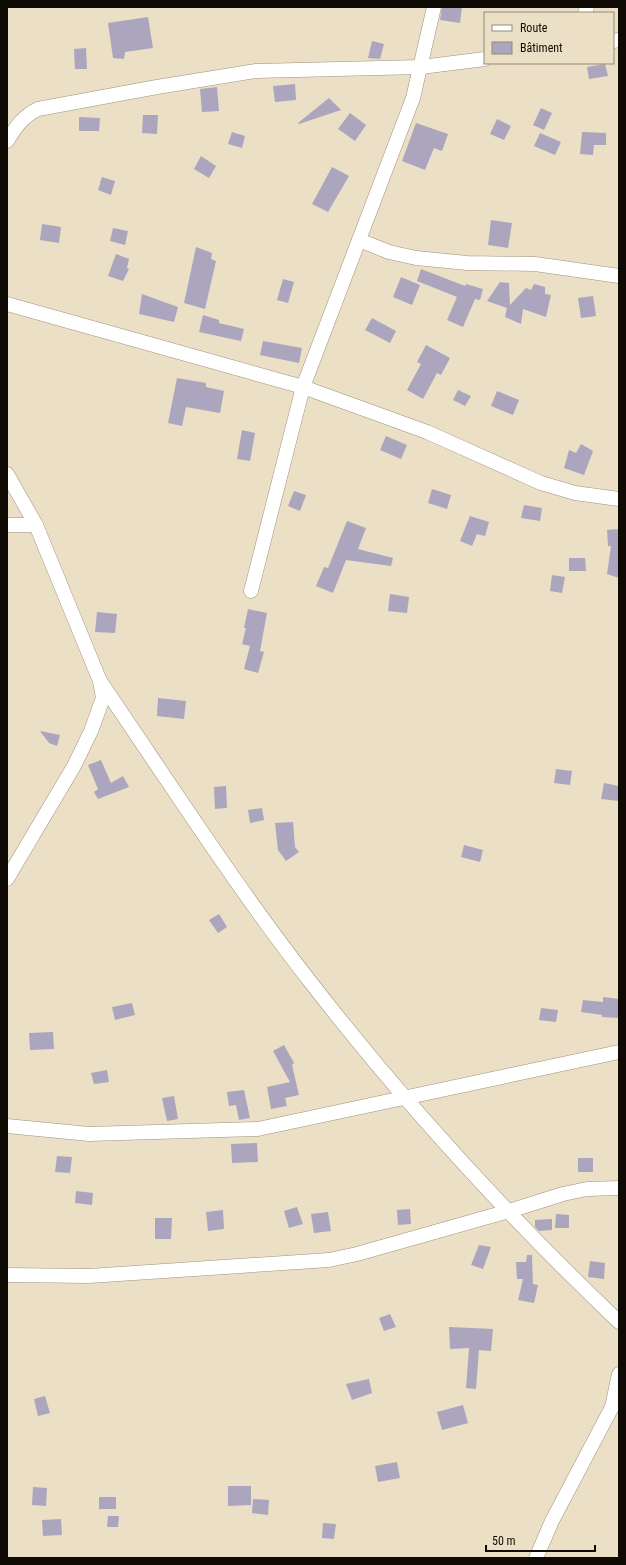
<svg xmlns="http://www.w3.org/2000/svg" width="626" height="1565" font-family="'Roboto Condensed',sans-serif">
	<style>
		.building { fill: #aba6be }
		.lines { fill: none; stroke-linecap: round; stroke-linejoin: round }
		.street-casing { stroke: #9e937c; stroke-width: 15 }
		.street { stroke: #fff; stroke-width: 14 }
	</style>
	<rect width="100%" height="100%" fill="#ebdfc6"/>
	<g class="building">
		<polygon points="442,7 462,7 460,23 440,20"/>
		<polygon points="148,17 153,48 125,52 124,59 113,58 108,23"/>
		<polygon points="372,41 384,44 380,59 368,58"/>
		<polygon points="86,48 87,69 75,69 74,49"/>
		<polygon points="605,64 608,76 589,79 587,67"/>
		<polygon points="295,84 296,100 275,102 273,86"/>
		<polygon points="217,87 219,111 202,112 200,89"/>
		<polygon points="329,98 341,110 299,124 298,123"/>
		<polygon points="541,108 552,113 544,130 533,125"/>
		<polygon points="350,113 366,125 355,141 338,129"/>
		<polygon points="143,115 158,115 157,134 142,133"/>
		<polygon points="79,117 100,118 99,131 79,131"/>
		<polygon points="497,119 511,126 504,140 490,134"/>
		<polygon points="416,123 448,134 442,151 434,148 425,170 402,161"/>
		<polygon points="232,132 245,136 242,148 228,144"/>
		<polygon points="582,132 606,133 606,145 594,145 593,155 580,154"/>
		<polygon points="540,133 561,142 555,155 534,146"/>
		<polygon points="201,156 216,166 209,178 194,169"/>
		<polygon points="332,167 349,176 328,212 312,204"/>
		<polygon points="102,177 115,181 111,195 98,190"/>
		<polygon points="491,220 512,223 508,248 488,245"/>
		<polygon points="42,224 61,227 59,243 40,240"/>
		<polygon points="113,228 128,231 125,245 110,241"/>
		<polygon points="196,247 212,253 211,259 216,261 205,309 184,303"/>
		<polygon points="116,254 129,259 127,268 129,269 123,281 108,276"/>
		<polygon points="421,269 465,286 466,284 483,289 480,300 475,299 463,327 447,320 457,297 417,281"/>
		<polygon points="401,277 420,285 412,305 393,297"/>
		<polygon points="283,279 294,282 288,303 277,300"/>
		<polygon points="500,282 509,283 510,305 526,288 531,290 534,284 545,287 545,294 551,295 546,317 523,309 521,324 505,317 507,308 487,301"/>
		<polygon points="142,294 178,307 174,322 139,314"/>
		<polygon points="593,296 596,316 581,318 578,298"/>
		<polygon points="203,315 219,320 219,323 244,329 241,341 199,332"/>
		<polygon points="372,318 396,331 390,343 365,330"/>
		<polygon points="263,341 302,348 299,363 260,355"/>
		<polygon points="426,345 450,358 441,375 437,373 423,399 407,390 421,364 417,362"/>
		<polygon points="177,378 206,383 206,387 224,391 220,413 186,407 182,426 168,423"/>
		<polygon points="458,390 471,396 465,406 453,400"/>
		<polygon points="497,391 519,400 513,415 491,406"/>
		<polygon points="242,430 255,433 250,461 237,459"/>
		<polygon points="386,436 407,445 401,459 380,450"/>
		<polygon points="581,444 593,451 584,475 564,468 569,450 576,453"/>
		<polygon points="432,489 451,495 447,509 428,503"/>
		<polygon points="294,491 306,495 300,511 288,506"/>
		<polygon points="524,505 542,508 540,521 521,518"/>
		<polygon points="470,516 489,522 485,536 477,534 472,546 460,541"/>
		<polygon points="347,521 366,528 358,549 393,558 391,566 346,560 333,593 316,586 324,567 328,568"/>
		<polygon points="619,529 619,578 607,574 611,546 608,546 607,530"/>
		<polygon points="569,558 585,558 586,571 569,571"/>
		<polygon points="552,575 565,577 562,593 550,591"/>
		<polygon points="390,594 409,597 407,613 388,611"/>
		<polygon points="248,609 267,613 260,651 264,652 258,673 244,669 250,646 242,644 246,628 244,628"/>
		<polygon points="97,612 117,614 115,633 95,632"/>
		<polygon points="158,698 186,701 184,719 157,716"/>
		<polygon points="40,731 60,735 57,746 49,743"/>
		<polygon points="101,760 111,783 123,776 129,787 98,799 94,792 98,789 88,765"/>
		<polygon points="556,769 572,771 570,785 554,783"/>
		<polygon points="604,783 619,786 619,801 601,799"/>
		<polygon points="226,786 227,808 215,809 214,787"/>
		<polygon points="262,808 264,820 250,823 248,810"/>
		<polygon points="293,822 295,847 299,852 286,861 278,850 275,823"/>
		<polygon points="464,845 483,850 480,862 461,857"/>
		<polygon points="219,914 227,927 218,933 209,920"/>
		<polygon points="603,997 619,999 619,1018 602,1017 602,1015 581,1012 583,1000 603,1002"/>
		<polygon points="132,1003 135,1015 115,1020 112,1007"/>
		<polygon points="541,1008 558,1010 556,1022 539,1020"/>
		<polygon points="53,1032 54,1049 30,1050 29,1033"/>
		<polygon points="284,1045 294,1063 292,1065 299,1095 285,1098 287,1106 271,1109 267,1087 290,1082 273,1051"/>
		<polygon points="107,1070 109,1082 94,1084 91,1073"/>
		<polygon points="244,1090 250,1118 239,1120 236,1105 229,1106 227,1092"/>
		<polygon points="174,1096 178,1119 167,1121 162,1098"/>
		<polygon points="257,1143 258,1162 232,1163 231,1144"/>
		<polygon points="57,1156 72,1157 70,1173 55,1172"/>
		<rect x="578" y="1158" width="15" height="14"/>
		<polygon points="76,1191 93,1193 92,1205 75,1203"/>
		<polygon points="297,1207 303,1224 289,1228 284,1211"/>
		<polygon points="410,1209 411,1224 398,1225 397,1210"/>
		<polygon points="223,1210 224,1229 208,1231 206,1212"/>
		<polygon points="328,1212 331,1231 314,1233 311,1214"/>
		<polygon points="556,1214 569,1215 569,1228 555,1228"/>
		<polygon points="155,1218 172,1218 171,1239 155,1239"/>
		<polygon points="552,1219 552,1230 539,1231 535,1227 535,1220"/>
		<polygon points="479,1245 491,1247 483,1269 471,1265"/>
		<polygon points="527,1255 532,1255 533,1284 538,1285 534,1303 518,1300 523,1279 517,1279 516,1262 526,1262"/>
		<polygon points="590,1261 605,1263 604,1279 588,1277"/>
		<polygon points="390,1314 396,1327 384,1331 379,1318"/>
		<polygon points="449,1327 493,1329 491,1351 479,1350 476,1389 466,1388 469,1348 450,1349"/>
		<polygon points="369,1379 372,1393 352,1400 346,1384"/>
		<polygon points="45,1396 50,1413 38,1416 34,1399"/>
		<polygon points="463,1405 468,1423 442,1430 437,1412"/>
		<polygon points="397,1462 400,1478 378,1482 375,1466"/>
		<polygon points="228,1486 251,1486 251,1505 228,1506"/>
		<polygon points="33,1487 47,1488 46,1506 32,1505"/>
		<rect x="99" y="1497" width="17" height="12"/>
		<polygon points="253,1499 269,1500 268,1515 252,1513"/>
		<polygon points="108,1516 119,1516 118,1527 107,1527"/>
		<polygon points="61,1519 62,1535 43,1536 42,1520"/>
		<polygon points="323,1523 336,1524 334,1539 322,1538"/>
	</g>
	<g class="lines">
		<g class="street-casing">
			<g id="street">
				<polyline points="585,13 587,7"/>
				<polyline points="613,41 619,40"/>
				<path d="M7 141C16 127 22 117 38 109L157 87 256 71 421 67 485 59"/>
				<polyline points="359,240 389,252 416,258 467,263 535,264 619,276"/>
				<polyline points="7,304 303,387 427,432 541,483 575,493 619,499"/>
				<polyline points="7,474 36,525 100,681 103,698 91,731 74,766 7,879"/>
				<polyline points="7,525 36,525"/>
				<polyline points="251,591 303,387 413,98 434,7"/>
				<path d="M100 681C169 782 236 887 312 984 405 1104 509 1217 619 1322"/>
				<polyline points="7,1126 89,1134 258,1129 619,1052"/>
				<polyline points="7,1275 89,1276 329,1260 357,1254 509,1211 563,1194 587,1189 619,1188"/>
				<polyline points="536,1558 552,1521 612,1407 619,1374"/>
			</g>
		</g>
		<use href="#street" class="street"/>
	</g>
	<rect width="626" height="1565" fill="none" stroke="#0f0b04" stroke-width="16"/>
	<rect x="484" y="12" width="130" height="52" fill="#ebdfc6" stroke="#938a78"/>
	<rect x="492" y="25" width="20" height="6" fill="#ffffff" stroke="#938a78"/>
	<text x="520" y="32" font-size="12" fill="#0f0b04">Route</text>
	<rect x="492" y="42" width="20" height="12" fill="#aba6be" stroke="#938a78"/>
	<text x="520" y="52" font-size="12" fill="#0f0b04">Bâtiment</text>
	<path d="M486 1545v6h109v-6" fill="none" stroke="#0f0b04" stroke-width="2"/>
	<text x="492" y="1545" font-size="12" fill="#0f0b04" stroke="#ebdfc6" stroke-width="3" paint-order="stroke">50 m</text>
</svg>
